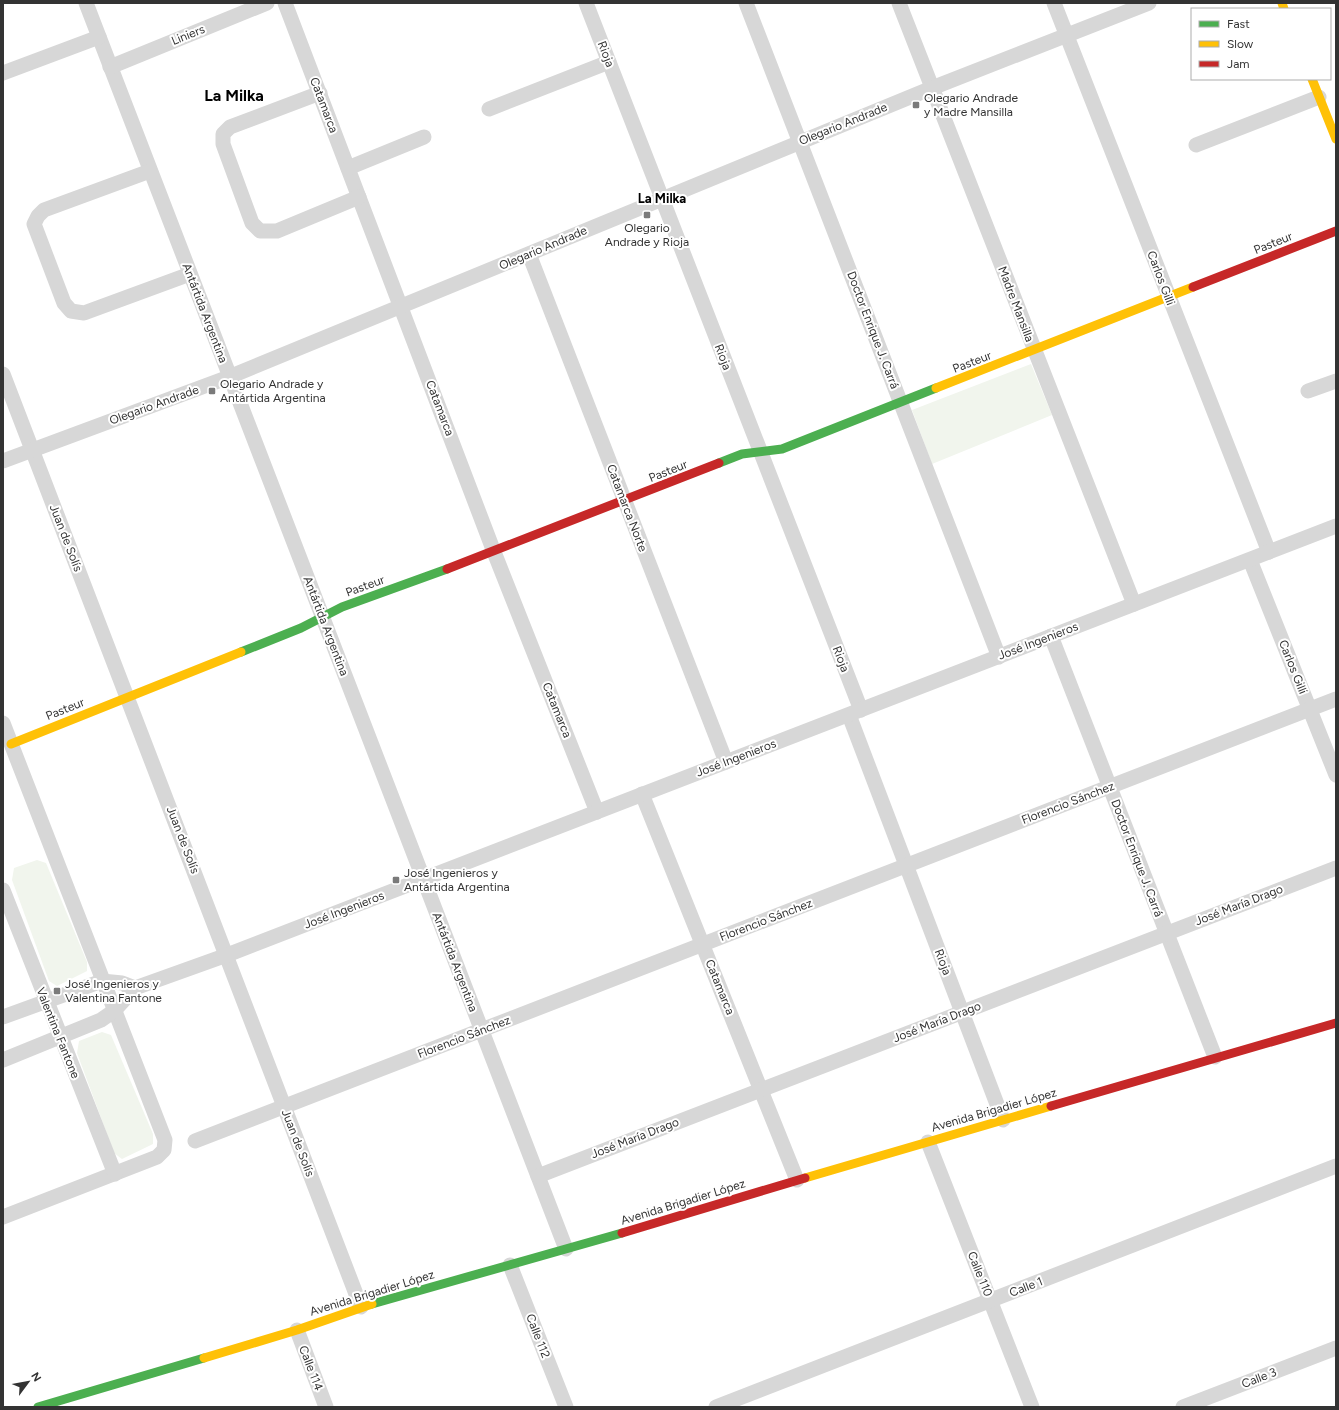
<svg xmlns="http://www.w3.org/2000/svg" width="1339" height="1410" font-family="Figtree,sans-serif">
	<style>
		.green { fill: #f1f5ed }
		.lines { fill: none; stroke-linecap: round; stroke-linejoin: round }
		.street { stroke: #d7d7d7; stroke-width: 15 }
		.fast { stroke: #4caf50; stroke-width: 9 }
		.slow { stroke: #ffc107; stroke-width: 9 }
		.jam { stroke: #c62828; stroke-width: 9 }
		.poi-dot { fill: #7a7a7a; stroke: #fff; stroke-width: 1.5 }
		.labels { text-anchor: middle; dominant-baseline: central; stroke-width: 4; stroke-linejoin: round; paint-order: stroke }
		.street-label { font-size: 12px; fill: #333; stroke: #fff }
		.poi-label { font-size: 12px; fill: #333; stroke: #fff; text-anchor: start }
		.neighbourhood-label { font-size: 13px; font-weight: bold; fill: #000; stroke: #fff }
		.district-label { font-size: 16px; font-weight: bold; fill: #000; stroke: #fff }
	</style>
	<rect width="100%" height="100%" fill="#fff"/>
	<g class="green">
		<polygon points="1031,364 1052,415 932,464 912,410"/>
		<polygon points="37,860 46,863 87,962 87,971 57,986 49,981 12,880 14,868"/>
		<polygon points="102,1032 111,1035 153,1134 153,1144 122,1159 114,1153 77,1053 79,1041"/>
	</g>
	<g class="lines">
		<g class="street">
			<polyline points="86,3 566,1249"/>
			<polyline points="285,3 494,552 597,812"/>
			<polyline points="586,3 861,710"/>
			<polyline points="746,3 999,657"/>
			<polyline points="899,3 1134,604"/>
			<polyline points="1054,3 1269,552"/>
			<polyline points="110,67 267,3"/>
			<polyline points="3,73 99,37"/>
			<polyline points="320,93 230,127 223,134 223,144 252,223 260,231 277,231 359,197"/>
			<polyline points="489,109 609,62"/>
			<polyline points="1196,145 1319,97"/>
			<polyline points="348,168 424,137"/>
			<polyline points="150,171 44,210 38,216 34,224 64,303 71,311 84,313 190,274"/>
			<polyline points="529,254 726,762"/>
			<polyline points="3,374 361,1307"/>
			<polyline points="1308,391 1336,381"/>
			<polyline points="3,461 229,377 932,88 1149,3"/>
			<polyline points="1250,560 1336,775"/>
			<polyline points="1051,636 1215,1057"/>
			<polyline points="849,715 1003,1120"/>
			<polyline points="3,723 165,1140 164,1150 157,1157 3,1217"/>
			<polyline points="642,794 797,1180"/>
			<polyline points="3,890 115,1174"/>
			<polyline points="135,988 227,955 1336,526"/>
			<polyline points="3,1017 102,981 122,983 135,988"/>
			<polyline points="3,1060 101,1020 114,1011 135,988"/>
			<polyline points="195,1141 1336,699"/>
			<polyline points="928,1142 1032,1407"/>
			<polyline points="538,1176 1336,868"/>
			<polyline points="510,1265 566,1407"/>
			<polyline points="297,1330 326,1407"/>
			<polyline points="716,1407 1336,1166"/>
			<polyline points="1183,1407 1336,1348"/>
		</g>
		<g class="fast">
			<polyline points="719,463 742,454 782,449 936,388"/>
			<polyline points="241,652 301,628 342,607 447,569"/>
			<polyline points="372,1304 622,1233"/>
			<polyline points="38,1407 204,1358"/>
		</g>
		<g class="slow">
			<polyline points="1282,3 1284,9"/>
			<polyline points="1312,79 1336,139"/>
			<polyline points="936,388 1193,287"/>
			<polyline points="11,744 241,652"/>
			<polyline points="805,1178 1051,1106"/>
			<polyline points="204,1358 297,1330 372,1304"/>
		</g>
		<g class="jam">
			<polyline points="1193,287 1336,231"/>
			<polyline points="447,569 719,463"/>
			<polyline points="1051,1106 1336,1023"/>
			<polyline points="622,1233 805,1178"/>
		</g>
	</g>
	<g class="poi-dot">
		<rect x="912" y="101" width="8" height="8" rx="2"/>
		<rect x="643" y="211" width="8" height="8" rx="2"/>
		<rect x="208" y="387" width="8" height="8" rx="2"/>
		<rect x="392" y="876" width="8" height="8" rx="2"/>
		<rect x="53" y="987" width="8" height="8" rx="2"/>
	</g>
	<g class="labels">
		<g class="street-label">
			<text transform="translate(188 35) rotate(-22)">Liniers</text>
			<text transform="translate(606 54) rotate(69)">Rioja</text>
			<text transform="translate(324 105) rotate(69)">Catamarca</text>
			<text transform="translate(843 124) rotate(-22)">Olegario Andrade</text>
			<text transform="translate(1273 243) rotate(-22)">Pasteur</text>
			<text transform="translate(543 248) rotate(-23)">Olegario Andrade</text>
			<text transform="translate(1161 278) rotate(69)">Carlos Gilli</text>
			<text transform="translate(1016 304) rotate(69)">Madre Mansilla</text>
			<text transform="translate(205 313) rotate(69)">Antártida Argentina</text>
			<text transform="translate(873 330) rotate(69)">Doctor Enrique J. Carrá</text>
			<text transform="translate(723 357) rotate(69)">Rioja</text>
			<text transform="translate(972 362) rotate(-21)">Pasteur</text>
			<text transform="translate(154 405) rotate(-20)">Olegario Andrade</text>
			<text transform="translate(440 408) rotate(69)">Catamarca</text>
			<text transform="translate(668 471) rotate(-22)">Pasteur</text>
			<text transform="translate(627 508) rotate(69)">Catamarca Norte</text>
			<text transform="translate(66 538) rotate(69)">Juan de Solís</text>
			<text transform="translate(365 586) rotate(-20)">Pasteur</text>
			<text transform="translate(326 626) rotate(69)">Antártida Argentina</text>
			<text transform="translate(1038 641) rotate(-21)">José Ingenieros</text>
			<text transform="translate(841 659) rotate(69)">Rioja</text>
			<text transform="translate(1293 667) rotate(68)">Carlos Gilli</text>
			<text transform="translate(65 709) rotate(-22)">Pasteur</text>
			<text transform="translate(557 710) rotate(68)">Catamarca</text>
			<text transform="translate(736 758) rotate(-21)">José Ingenieros</text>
			<text transform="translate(1068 803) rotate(-21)">Florencio Sánchez</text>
			<text transform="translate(183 840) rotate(69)">Juan de Solís</text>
			<text transform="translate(1137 858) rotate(69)">Doctor Enrique J. Carrá</text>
			<text transform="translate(1239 905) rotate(-21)">José María Drago</text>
			<text transform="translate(344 910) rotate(-21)">José Ingenieros</text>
			<text transform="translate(766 920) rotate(-21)">Florencio Sánchez</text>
			<text transform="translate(455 962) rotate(69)">Antártida Argentina</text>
			<text transform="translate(943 962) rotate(69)">Rioja</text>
			<text transform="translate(720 987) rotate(68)">Catamarca</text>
			<text transform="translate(937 1022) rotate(-21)">José María Drago</text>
			<text transform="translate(58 1033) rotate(68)">Valentina Fantone</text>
			<text transform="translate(464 1037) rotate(-21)">Florencio Sánchez</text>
			<text transform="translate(994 1110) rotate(-16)">Avenida Brigadier López</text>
			<text transform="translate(635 1138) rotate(-21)">José María Drago</text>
			<text transform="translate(298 1143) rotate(69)">Juan de Solís</text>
			<text transform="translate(683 1202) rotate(-17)">Avenida Brigadier López</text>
			<text transform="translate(980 1274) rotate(68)">Calle 110</text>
			<text transform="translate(1026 1287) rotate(-21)">Calle 1</text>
			<text transform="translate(372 1293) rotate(-17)">Avenida Brigadier López</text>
			<text transform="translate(538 1336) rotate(69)">Calle 112</text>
			<text transform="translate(311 1368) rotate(69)">Calle 114</text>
			<text transform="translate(1259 1378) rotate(-21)">Calle 3</text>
		</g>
		<g class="poi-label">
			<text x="924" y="98">Olegario Andrade<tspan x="924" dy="14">y Madre Mansilla</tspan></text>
			<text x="647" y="228" text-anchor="middle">Olegario<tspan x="647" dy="14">Andrade y Rioja</tspan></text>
			<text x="220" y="384">Olegario Andrade y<tspan x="220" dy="14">Antártida Argentina</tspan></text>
			<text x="404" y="873">José Ingenieros y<tspan x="404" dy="14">Antártida Argentina</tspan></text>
			<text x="65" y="984">José Ingenieros y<tspan x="65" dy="14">Valentina Fantone</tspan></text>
		</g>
		<g class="neighbourhood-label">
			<text x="662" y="198">La Milka</text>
		</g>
		<g class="district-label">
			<text x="234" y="95">La Milka</text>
		</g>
	</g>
	<rect width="1339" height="1410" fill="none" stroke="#333333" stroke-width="8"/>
	<rect x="1191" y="8" width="140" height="72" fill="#ffffff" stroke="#adadad"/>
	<rect x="1199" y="21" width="20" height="6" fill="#4caf50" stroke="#adadad"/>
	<text x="1227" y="28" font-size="12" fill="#333333">Fast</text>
	<rect x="1199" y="41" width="20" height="6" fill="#ffc107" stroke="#adadad"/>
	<text x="1227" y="48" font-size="12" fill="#333333">Slow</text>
	<rect x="1199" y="61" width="20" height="6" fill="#c62828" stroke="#adadad"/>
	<text x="1227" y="68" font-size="12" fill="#333333">Jam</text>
	<g transform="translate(28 1382) rotate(58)" stroke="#ffffff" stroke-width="3" paint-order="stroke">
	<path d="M0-3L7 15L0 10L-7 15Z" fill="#333333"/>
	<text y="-6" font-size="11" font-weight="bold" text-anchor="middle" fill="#333333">N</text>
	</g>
</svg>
